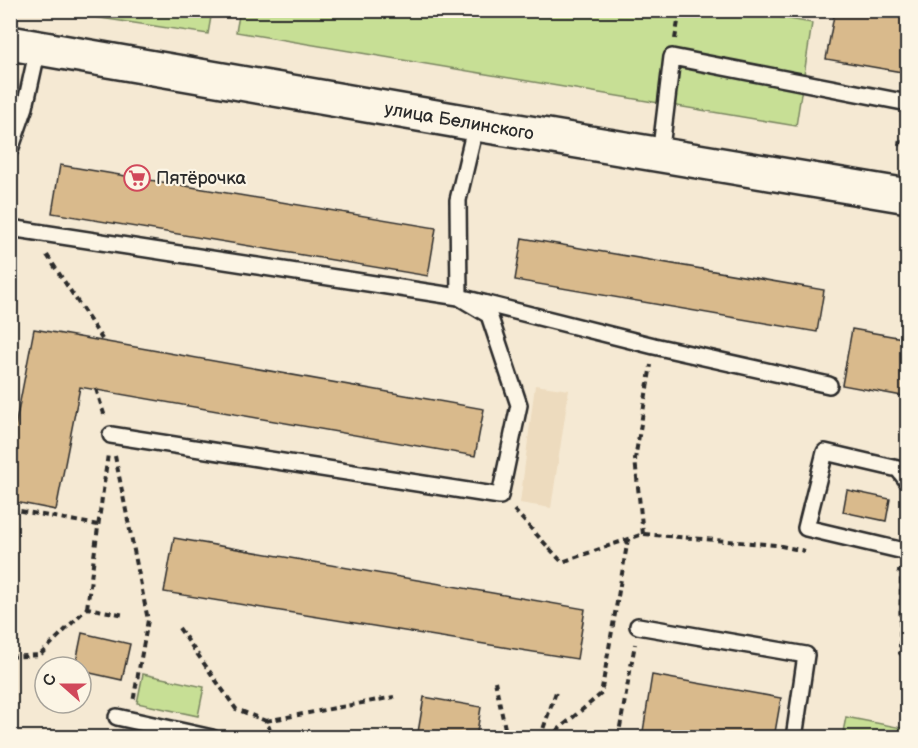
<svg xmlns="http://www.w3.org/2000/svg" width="918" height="748" font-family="'Balsamiq Sans',sans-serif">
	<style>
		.built { fill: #eddbbe }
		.green { fill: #c7df95; stroke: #798560; stroke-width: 1.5 }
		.building { fill: #d9ba8c; stroke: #2b2b2b; stroke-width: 1.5 }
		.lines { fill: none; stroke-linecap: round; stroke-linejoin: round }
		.lane-casing { stroke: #2b2b2b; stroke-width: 20 }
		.secondary-casing { stroke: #2b2b2b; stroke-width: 38 }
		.path { stroke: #2b2b2b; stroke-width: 4; stroke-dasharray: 6 4.5; stroke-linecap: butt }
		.lane { stroke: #fcf5e5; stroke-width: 15 }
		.secondary { stroke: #fcf5e5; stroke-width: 33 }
		.labels { text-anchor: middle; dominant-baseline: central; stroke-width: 4.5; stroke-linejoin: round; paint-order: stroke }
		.street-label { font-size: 18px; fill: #2b2b2b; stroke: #fcf5e5 }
		.poi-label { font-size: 18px; fill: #2b2b2b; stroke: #fcf5e5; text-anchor: start }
	</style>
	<rect width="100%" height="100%" fill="#f5e9d3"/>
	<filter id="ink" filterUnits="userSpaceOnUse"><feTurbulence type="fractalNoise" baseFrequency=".0167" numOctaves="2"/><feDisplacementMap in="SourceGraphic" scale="12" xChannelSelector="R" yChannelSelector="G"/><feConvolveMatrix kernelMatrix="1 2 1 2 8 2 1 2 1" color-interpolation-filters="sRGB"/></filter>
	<g filter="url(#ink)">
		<polygon class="built" points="535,385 569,390 551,508 520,503"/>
		<g class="green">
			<polygon points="240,10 738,10 812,23 796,126 236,32"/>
			<polygon points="53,11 212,11 208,34"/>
			<polygon points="143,674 204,687 198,716 137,703"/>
			<polygon points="846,717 907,729 907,737 842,737"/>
		</g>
		<g class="building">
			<polygon points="835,10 908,10 908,73 826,59"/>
			<polygon points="60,165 436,228 428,276 52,213"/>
			<polygon points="522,238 824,290 817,332 515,280"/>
			<polygon points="34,329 484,409 475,456 80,387 56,510 10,501 10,453"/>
			<polygon points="852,329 908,339 908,397 842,385"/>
			<polygon points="847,490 890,499 886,521 843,512"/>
			<polygon points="174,538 585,609 577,659 164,592"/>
			<polygon points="82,633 130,644 122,680 81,671 81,667 75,667"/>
			<polygon points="652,675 781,698 774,738 642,738"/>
			<polygon points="424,697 481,707 476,738 417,738"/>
		</g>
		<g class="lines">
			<g class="lane-casing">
				<g id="lane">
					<polyline points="476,124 458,200 459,297 654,346 829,385"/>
					<polyline points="10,150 25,107 38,48"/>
					<polyline points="660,156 672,57 908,103"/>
					<polyline points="10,228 459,297 489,315 519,405 500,496 111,435"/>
					<polyline points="908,482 898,469 825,452 806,528 908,552"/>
					<polyline points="638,626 806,655 794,738"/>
					<polyline points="117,717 212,738"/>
				</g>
			</g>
			<g class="secondary-casing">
				<g id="secondary">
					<path id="s1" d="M10 43 476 124 908 196"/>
				</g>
			</g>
			<g class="path">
				<polyline points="675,39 680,10"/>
				<polyline points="899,146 900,136"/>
				<polyline points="47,255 104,342"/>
				<polyline points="96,389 105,417"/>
				<polyline points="115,456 148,620 133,702"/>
				<polyline points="10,509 98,525"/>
				<polyline points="514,510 562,562 643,534 776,545 805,551"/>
				<polyline points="643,534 635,459 651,365"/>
				<polyline points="897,571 901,572 900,653 908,661"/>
				<polyline points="87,608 108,454"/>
				<polyline points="179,628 236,709 266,721 274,738"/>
				<polyline points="10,657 40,655 87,608 125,615"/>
				<polyline points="495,681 507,738"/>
				<polyline points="266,721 394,697"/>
				<polyline points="540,738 556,692"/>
				<polyline points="548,738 601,694 628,539"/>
				<polyline points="618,738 635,644"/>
			</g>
			<use href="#lane" class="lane"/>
			<use href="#secondary" class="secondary"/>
		</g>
	</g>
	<defs>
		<g id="supermarket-ring" transform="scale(1.35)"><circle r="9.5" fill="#fcf5e5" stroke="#d1495b" stroke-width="1.5"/><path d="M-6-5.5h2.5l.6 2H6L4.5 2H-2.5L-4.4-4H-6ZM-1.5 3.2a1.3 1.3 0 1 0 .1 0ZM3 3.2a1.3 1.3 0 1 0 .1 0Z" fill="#d1495b"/></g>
	</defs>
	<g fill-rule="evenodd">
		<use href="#supermarket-ring" x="137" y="178"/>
	</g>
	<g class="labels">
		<g class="street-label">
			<text stroke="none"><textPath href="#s1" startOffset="456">улица Белинского</textPath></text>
		</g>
		<g class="poi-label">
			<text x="156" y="178">Пятёрочка</text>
		</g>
	</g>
	<rect width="918" height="748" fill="none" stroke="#fcf5e5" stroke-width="36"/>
	<rect x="18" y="18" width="882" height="712" fill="none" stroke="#2b2b2b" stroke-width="2" filter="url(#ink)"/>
	<g transform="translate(63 685) rotate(291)"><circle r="28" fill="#fcf5e5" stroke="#a8a49b" stroke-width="1.5"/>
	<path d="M0-4.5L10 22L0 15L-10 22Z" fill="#d1495b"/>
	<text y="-9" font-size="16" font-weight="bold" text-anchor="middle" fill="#2b2b2b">С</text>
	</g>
</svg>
